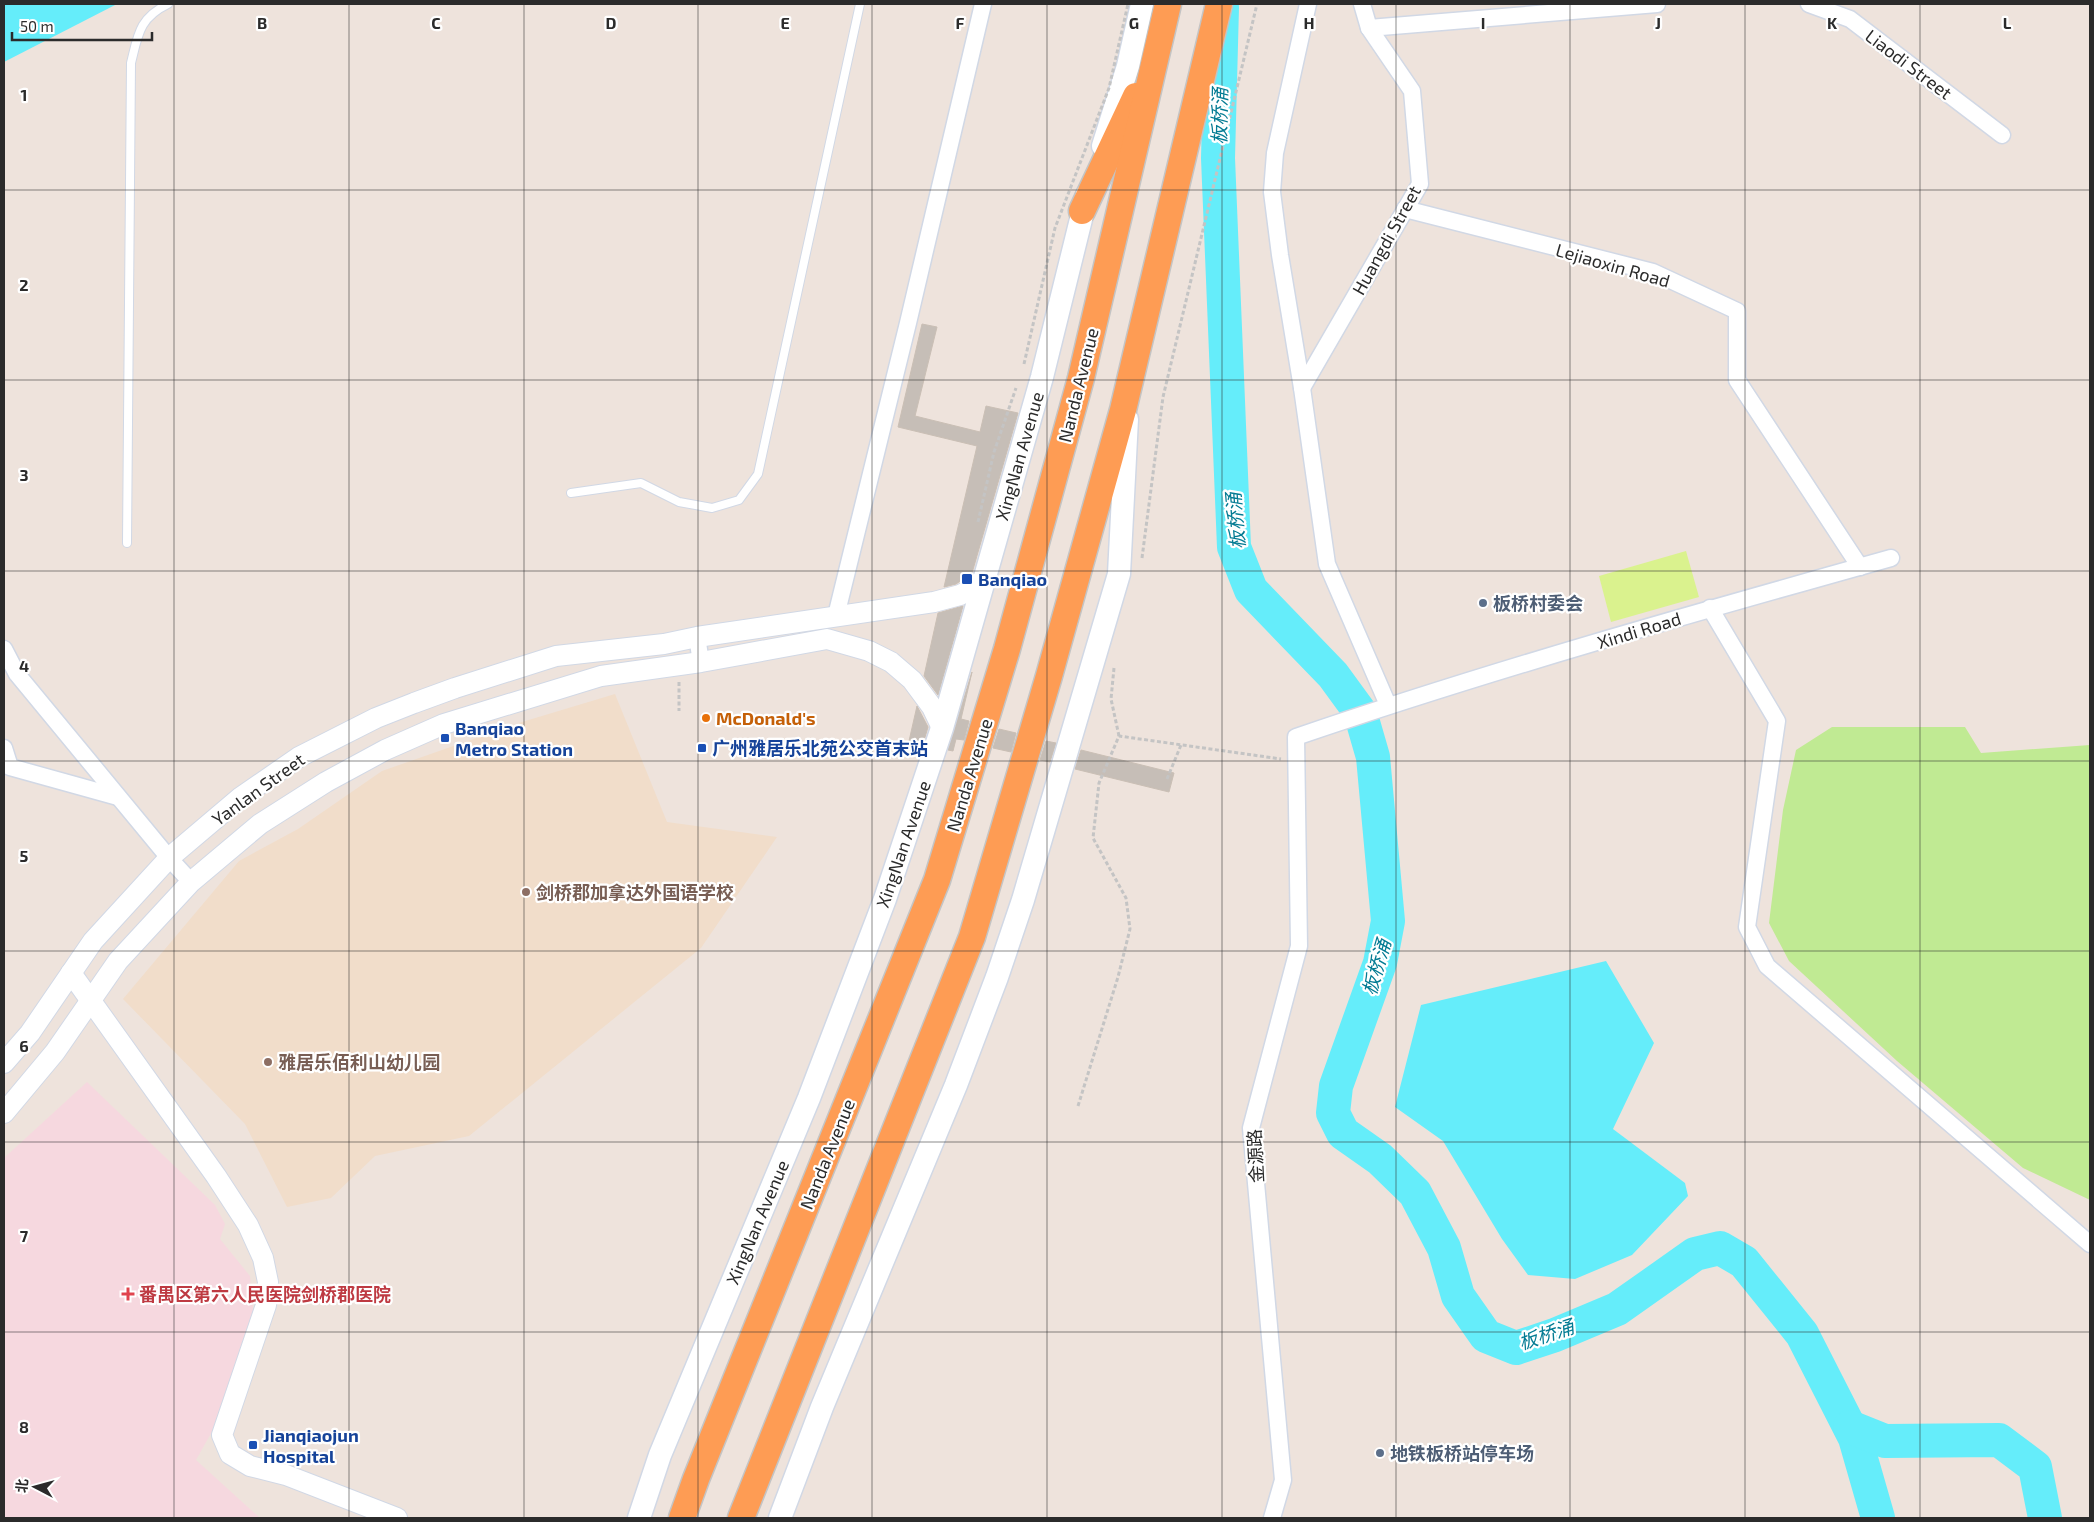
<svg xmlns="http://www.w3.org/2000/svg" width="2094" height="1522" font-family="'Exo 2','Noto Sans SC',sans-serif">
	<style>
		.education { fill: #f1ddca }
		.medical { fill: #f6d8df }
		.green { fill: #c0ea93 }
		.pitch { fill: #daf28e }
		.water { fill: #65edfa }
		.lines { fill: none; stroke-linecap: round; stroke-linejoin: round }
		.river { stroke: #65edfa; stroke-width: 34 }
		.building { fill: #c6beb7; stroke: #cabfb5 }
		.service-casing { stroke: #d1d8e5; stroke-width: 10 }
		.minor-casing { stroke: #d1d8e5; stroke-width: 19 }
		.tertiary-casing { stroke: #d1d8e5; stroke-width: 22 }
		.secondary-casing { stroke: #d1d8e5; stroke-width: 25 }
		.trunk-casing { stroke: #c4c4c4; stroke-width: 29 }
		.path { stroke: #c4c4c4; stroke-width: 3; stroke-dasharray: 4 2.5; stroke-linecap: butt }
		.service { stroke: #fff; stroke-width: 8 }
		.minor { stroke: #fff; stroke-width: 16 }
		.tertiary { stroke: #fff; stroke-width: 20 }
		.secondary { stroke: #fff; stroke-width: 22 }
		.trunk { stroke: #fe9c54; stroke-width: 26 }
		.path-bridge { stroke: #c4c4c4; stroke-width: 3; stroke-dasharray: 4 2.5; stroke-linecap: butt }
		.grid { fill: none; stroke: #2b2b2b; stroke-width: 1; stroke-opacity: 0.55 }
		.transit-dot { fill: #1a4fb4; stroke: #fff; stroke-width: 2 }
		.service-dot { fill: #5c6f8a; stroke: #fff; stroke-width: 2 }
		.food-dot { fill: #e8710a; stroke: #fff; stroke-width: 2 }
		.education-dot { fill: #8d6e63; stroke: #fff; stroke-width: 2 }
		.health-dot { fill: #e0444e; stroke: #fff; stroke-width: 2 }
		.labels { text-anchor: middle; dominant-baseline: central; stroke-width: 4.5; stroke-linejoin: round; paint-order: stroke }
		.street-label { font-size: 18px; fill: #2b2b2b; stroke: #fff }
		.transit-label { font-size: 18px; font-weight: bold; fill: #164399; stroke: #fff; text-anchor: start }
		.service-label { font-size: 18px; font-weight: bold; fill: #4e5e75; stroke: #fff; text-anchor: start }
		.food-label { font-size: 18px; font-weight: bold; fill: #c56008; stroke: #fff; text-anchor: start }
		.education-label { font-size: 18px; font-weight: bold; fill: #785e54; stroke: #fff; text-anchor: start }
		.health-label { font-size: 18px; font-weight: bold; fill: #be3a42; stroke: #fff; text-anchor: start }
		.water-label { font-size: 19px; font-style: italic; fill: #037b93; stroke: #fff }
		.grid-label { font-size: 16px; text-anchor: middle; font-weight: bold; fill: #2b2b2b; stroke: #fff; stroke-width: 4.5; stroke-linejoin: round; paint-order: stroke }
	</style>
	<rect width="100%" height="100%" fill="#eee3dc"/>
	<polygon class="education" points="615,694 667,822 777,837 701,948 469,1136 375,1156 331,1198 287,1207 245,1124 123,999 239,861 298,829 382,771 522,722"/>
	<polygon class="medical" points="87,1082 215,1205 225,1224 220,1239 250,1276 253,1311 228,1403 196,1460 260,1518 4,1518 4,1158"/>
	<polygon class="green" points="1832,727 1965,727 1981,753 2090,745 2090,1200 2023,1168 1897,1061 1789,961 1769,923 1783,810 1796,750"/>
	<polygon class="pitch" points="1686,551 1699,597 1611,622 1599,576"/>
	<g class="water">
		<polygon points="4,4 117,4 4,62"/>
		<polygon points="1606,961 1654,1043 1613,1129 1685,1183 1688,1196 1632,1255 1575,1279 1528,1275 1502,1239 1443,1141 1395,1107 1421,1005"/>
	</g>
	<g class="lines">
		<g class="river">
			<polyline points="1222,7 1218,158 1234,547 1251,590 1333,675 1360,712 1373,757 1388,921 1380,963 1336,1086 1333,1113 1343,1133 1380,1159 1415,1193 1444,1248 1458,1296 1486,1336 1516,1348 1555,1335 1617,1309 1695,1254 1720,1248 1744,1262 1802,1334 1855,1438 1878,1518"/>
			<polyline points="1850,1427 1885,1441 1999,1440 2035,1467 2045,1518"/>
		</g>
	</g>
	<g class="building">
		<polygon points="922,324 937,327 915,416 980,432 986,406 1018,413 972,573 956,584 944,587 977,446 898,427"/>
		<polygon points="963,606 938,695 924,676 938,613"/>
		<polygon points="972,672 961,719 969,721 964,740 956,739 953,751 948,750"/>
		<polygon points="917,706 928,727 923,744 909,741"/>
		<polygon points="999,729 1016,733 1011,752 993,748"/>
		<polygon points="1046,741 1056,743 1050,762 1040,760"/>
		<polygon points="1081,750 1174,773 1169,792 1075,769"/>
	</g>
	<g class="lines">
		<g class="service-casing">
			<g id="service">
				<polyline points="571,493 641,483 679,502 712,508 739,500 758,474 860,4"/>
				<path d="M127 543 131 63C138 35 139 18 168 4"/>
			</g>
		</g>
		<g class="minor-casing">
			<g id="minor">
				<polyline points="1308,4 1275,153 1272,192 1280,255 1302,388 1327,564 1388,705"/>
				<polyline points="1809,4 1850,19 2002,135"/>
				<polyline points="1369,28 1657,4"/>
				<polyline points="1405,209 1653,272 1737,311 1737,380 1860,567"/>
				<polyline points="1302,388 1420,184 1412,91 1369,28 1362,4"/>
				<polyline points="1710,608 1777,721 1747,927 1767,966 2090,1244"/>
				<polyline points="836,616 908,323 983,4"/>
				<polyline points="697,637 701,662"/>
				<polyline points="4,649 17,674 169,858 191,882"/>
				<polyline points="4,748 10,767 118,797"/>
				<path d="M1272 1518 1283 1480 1251 1128 1299 946 1296 737C1492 670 1691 614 1891 558"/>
			</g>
		</g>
		<g class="tertiary-casing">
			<g id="tertiary">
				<polyline points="71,973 216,1176 248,1225 263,1258 268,1282 266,1305 222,1435 230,1454 250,1466 286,1475 397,1518"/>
				<polyline points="4,1063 30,1033 93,941 169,858 241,797 299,757 376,718 414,703 455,688 556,656 664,644 697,637 934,602 960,595 974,588 985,578"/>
				<polyline points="4,1113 55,1052 118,961 191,882 260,824 326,782 385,750 444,724 601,676 701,662 827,639 869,651 891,662 912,680 932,707 942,728"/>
			</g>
		</g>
		<g class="secondary-casing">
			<g id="secondary">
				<polyline points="1103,146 1128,66 1142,4"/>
				<polyline points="639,1518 660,1455 809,1098 885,899 942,728 1042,377 1087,195"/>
				<polyline points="780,1518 822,1407 956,1085 997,977 1023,900 1119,574 1127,419"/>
			</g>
		</g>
		<g class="trunk-casing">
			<g id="trunk">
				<polyline points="1082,211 1136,96"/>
				<polyline points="682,1518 696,1479 937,880 1007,649 1081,378 1168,4"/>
				<polyline points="741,1518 972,937 1049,676 1123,410 1219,4"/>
			</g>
		</g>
		<g class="path">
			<polyline points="978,522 994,452 1016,388"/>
			<polyline points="1142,558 1163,397 1257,4"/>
			<polyline points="1114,668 1111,699 1119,736"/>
			<polyline points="679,682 679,711"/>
			<polyline points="747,724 748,711"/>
			<polyline points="1167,779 1181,745"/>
			<polyline points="1078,1106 1118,977 1130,929 1126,898 1093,838 1099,783 1119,736 1281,759"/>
		</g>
		<use href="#service" class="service"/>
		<use href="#minor" class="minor"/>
		<use href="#tertiary" class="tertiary"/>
		<use href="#secondary" class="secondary"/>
		<use href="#trunk" class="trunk"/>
		<polyline class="path-bridge" points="1024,364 1055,228 1109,88 1128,4"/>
	</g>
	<path class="grid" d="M174 4V1518M349 4V1518M524 4V1518M698 4V1518M872 4V1518M1047 4V1518M1222 4V1518M1396 4V1518M1570 4V1518M1745 4V1518M1920 4V1518M4 190H2090M4 380H2090M4 571H2090M4 761H2090M4 951H2090M4 1142H2090M4 1332H2090"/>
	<g class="transit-dot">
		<rect x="961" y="573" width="12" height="12" rx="2.5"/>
		<rect x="440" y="733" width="10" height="10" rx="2.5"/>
		<rect x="697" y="743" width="10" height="10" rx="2.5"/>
		<rect x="248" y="1440" width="10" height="10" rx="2.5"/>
	</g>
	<g class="service-dot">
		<circle cx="1483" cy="603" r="5"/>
		<circle cx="1380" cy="1453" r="5"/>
	</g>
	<circle class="food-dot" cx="706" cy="718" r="5"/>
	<g class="education-dot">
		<circle cx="526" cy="892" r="5"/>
		<circle cx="268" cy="1062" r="5"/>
	</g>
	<path class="health-dot" d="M125.5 1286.5h5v5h5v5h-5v5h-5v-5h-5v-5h5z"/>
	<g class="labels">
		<g class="street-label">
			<text transform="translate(1909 64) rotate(37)">Liaodi Street</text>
			<text transform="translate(1386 240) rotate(-61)">Huangdi Street</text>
			<text transform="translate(1613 265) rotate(16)">Lejiaoxin Road</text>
			<text transform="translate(1078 385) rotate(-76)">Nanda Avenue</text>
			<text transform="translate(1019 456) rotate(-74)">XingNan Avenue</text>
			<text transform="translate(1639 630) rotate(-17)">Xindi Road</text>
			<text transform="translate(969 775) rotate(-73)">Nanda Avenue</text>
			<text transform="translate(258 789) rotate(-36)">Yanlan Street</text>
			<text transform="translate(903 844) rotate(-71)">XingNan Avenue</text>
			<text transform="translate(827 1154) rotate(-68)">Nanda Avenue</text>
			<text transform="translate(1255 1156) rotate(-93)">金源路</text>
			<text transform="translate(757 1222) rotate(-67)">XingNan Avenue</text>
		</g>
		<g class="transit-label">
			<text x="978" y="579">Banqiao</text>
			<text x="455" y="728">Banqiao<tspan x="455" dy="21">Metro Station</tspan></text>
			<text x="712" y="748">广州雅居乐北苑公交首末站</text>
			<text x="263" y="1435">Jianqiaojun<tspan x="263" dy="21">Hospital</tspan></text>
		</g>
		<g class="service-label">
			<text x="1493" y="603">板桥村委会</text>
			<text x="1390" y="1453">地铁板桥站停车场</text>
		</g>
		<g class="food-label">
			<text x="716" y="718">McDonald's</text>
		</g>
		<g class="education-label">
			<text x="536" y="892">剑桥郡加拿达外国语学校</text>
			<text x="278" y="1062">雅居乐佰利山幼儿园</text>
		</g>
		<g class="health-label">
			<text x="139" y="1294">番禺区第六人民医院剑桥郡医院</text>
		</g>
		<g class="water-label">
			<text transform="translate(1219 116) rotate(-89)">板桥涌</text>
			<text transform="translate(1235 521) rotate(-95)">板桥涌</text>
			<text transform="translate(1376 967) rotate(-74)">板桥涌</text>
			<text transform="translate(1546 1334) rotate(-18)">板桥涌</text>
		</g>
	</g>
	<g class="grid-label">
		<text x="262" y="29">B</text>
		<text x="436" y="29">C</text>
		<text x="611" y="29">D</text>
		<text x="785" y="29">E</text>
		<text x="960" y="29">F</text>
		<text x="1134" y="29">G</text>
		<text x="1309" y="29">H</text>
		<text x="1483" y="29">I</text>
		<text x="1658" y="29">J</text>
		<text x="1832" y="29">K</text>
		<text x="2007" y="29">L</text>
		<text x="24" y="101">1</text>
		<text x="24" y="291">2</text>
		<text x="24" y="481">3</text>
		<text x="24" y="672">4</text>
		<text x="24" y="862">5</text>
		<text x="24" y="1052">6</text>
		<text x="24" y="1242">7</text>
		<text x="24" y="1433">8</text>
	</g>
	<rect width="2094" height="1522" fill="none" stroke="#2b2b2b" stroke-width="10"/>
	<g transform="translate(35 1487) rotate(276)" stroke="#ffffff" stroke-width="4" paint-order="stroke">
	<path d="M0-4L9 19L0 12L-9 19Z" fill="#2b2b2b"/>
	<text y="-8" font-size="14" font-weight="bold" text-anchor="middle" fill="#2b2b2b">北</text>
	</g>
	<path d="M12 32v8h140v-8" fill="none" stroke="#2b2b2b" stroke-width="2.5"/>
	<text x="20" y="32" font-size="15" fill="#2b2b2b" stroke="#ffffff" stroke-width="4" paint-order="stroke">50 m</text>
</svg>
